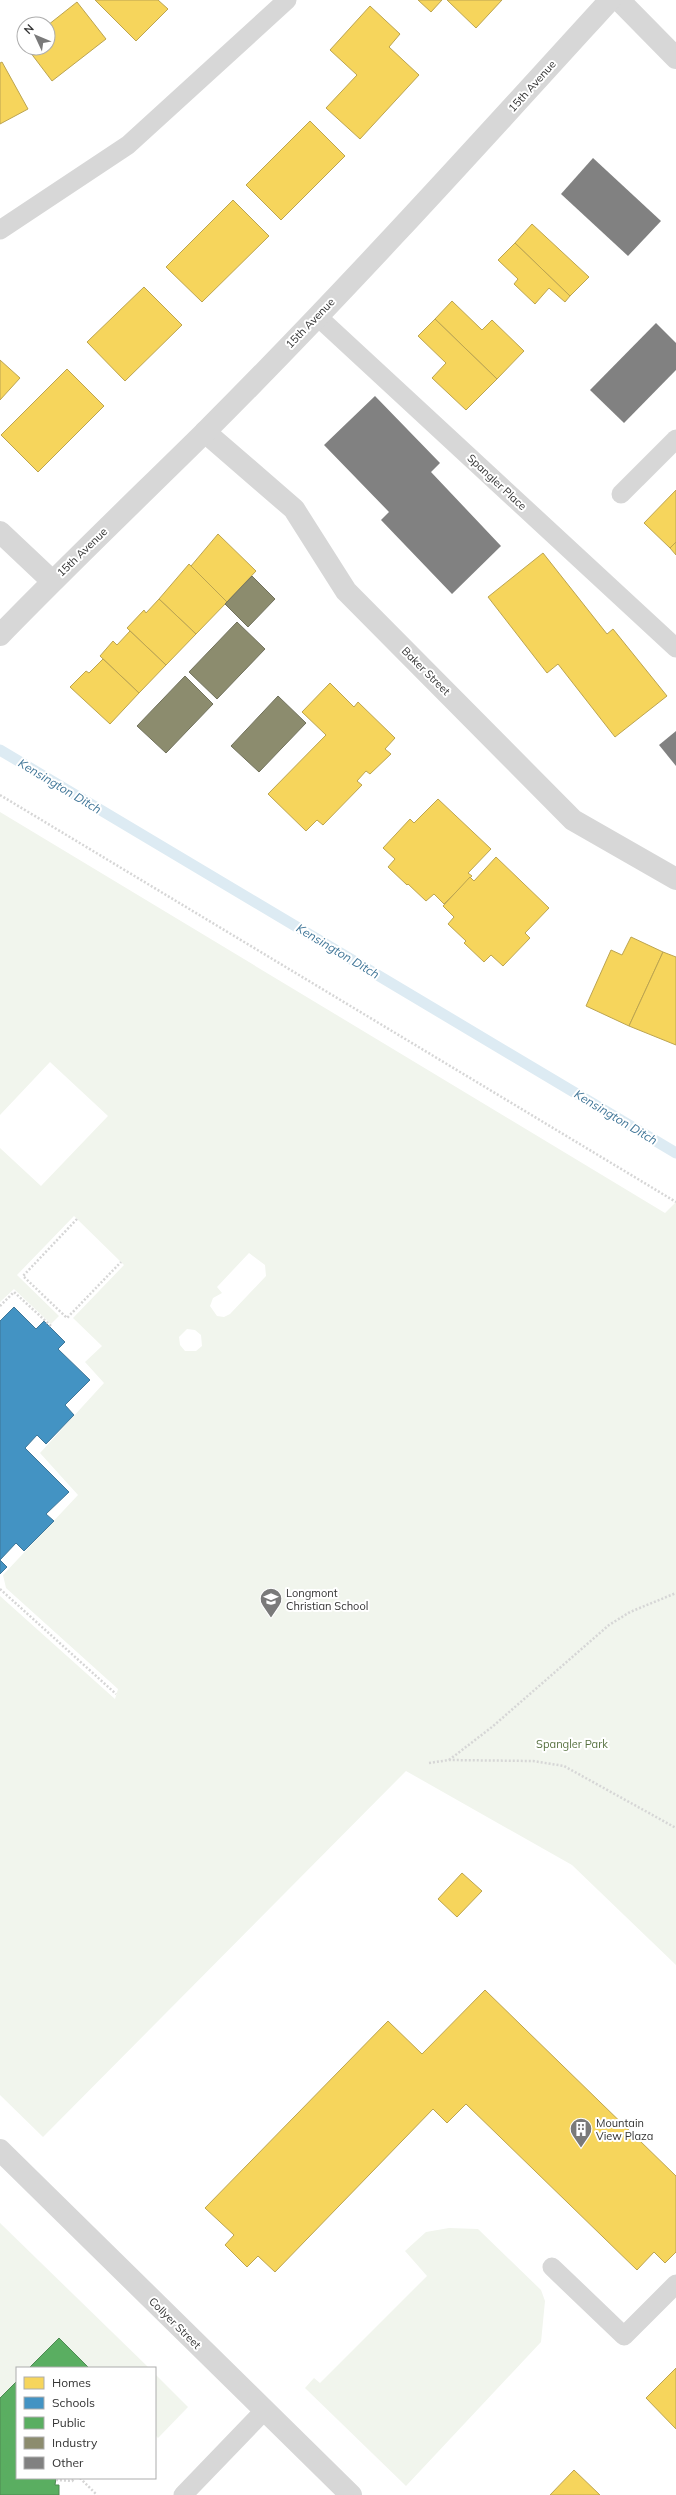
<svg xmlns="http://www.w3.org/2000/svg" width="676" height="2495" font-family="Mulish,sans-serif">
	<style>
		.green { fill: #f1f5ed; fill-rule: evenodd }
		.homes { fill: #f6d55c; stroke: #bca450 }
		.schools { fill: #4393c3; stroke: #3e7698 }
		.public { fill: #5aae61; stroke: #4e8953 }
		.industry { fill: #8c8c6e; stroke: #71715c }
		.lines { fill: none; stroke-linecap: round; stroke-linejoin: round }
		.stream { stroke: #ddebf3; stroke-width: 11 }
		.building { fill: #818181 }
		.path { stroke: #d6d6d6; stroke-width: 2.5; stroke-dasharray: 2 2; stroke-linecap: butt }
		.service { stroke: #d7d7d7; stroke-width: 19 }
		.minor { stroke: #d7d7d7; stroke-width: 22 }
		.tertiary { stroke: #d7d7d7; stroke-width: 22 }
		.labels { text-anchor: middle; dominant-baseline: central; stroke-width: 4; stroke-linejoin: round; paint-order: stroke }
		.street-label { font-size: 11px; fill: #333; stroke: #fff }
		.poi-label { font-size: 11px; fill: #333; stroke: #fff; text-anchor: start }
		.park-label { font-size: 11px; fill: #56703f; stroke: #fff }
		.water-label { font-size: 12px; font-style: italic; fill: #3f7597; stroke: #fff }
	</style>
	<rect width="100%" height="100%" fill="#fff"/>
	<g class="green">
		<path d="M0 812 665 1213 676 1202V1965L572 1865 406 1771 43 2137 0 2095V1596L115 1699 118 1689 6 1588 3 1575 78 1495 40 1453 104 1383 85 1362 102 1346 73 1318 124 1265 74 1216 17 1275 59 1316 51 1324 14 1289 0 1302V1148L41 1186 108 1116 50 1062 0 1115ZM249 1253 265 1265 266 1276 230 1314 224 1317 217 1316 210 1306 213 1298 222 1293 217 1287ZM187 1329 195 1330 201 1335 202 1346 196 1351H185L180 1345 179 1337Z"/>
		<polygon points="0,2223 149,2368 89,2368 59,2338 29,2368 17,2368 17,2381 0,2398"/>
		<polygon points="449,2228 478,2229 541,2290 545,2301 541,2342 406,2486 305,2388 314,2378 320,2383 427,2276 405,2251 426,2232"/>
		<polygon points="155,2374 188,2407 158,2438 155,2435"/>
	</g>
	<g class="homes">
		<polygon points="95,0 158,0 168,9 136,41"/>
		<polygon points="418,0 442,0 431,12"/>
		<polygon points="447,0 502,0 476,28"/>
		<polygon points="77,2 106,39 52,81 27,48 48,48 48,25"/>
		<polygon points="370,6 400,34 389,47 419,75 360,139 326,108 357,75 330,50"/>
		<polygon points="2,62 28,109 0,124 0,63"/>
		<polygon points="310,121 345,156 281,220 246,185"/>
		<polygon points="233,200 269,236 202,302 166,267"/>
		<polygon points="532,224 589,277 570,296 515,243"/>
		<polygon points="515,243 570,296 565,302 549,288 535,304 514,284 518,279 498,260"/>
		<polygon points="144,287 182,325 125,381 87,342"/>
		<polygon points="452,301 482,330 492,320 524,351 497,379 435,319"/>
		<polygon points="435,319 497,379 466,410 432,378 446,363 418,336"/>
		<polygon points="0,360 20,378 0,400"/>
		<polygon points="67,369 104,406 38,472 1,435"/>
		<polygon points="676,490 676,542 670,548 644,523"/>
		<polygon points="218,534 256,571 227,602 191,566"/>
		<polygon points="676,542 676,555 670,548"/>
		<polygon points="543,553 607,634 613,629 667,696 615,737 558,664 547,673 488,597"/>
		<polygon points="189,564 227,602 196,634 159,599"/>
		<polygon points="159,599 196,634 166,665 127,628 144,610 146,613"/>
		<polygon points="130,631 166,665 139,693 100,656 113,641 117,645"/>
		<polygon points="103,659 139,693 110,724 70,687 86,671 89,673"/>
		<polygon points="330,683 354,707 358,702 395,738 385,749 391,754 370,774 366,771 357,781 362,785 323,825 317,820 306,831 268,794 326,735 302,712"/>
		<polygon points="438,799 491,849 468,873 472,876 444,904 434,894 426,901 408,884 407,885 388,867 395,859 383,848 410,819 414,823"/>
		<polygon points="496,857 549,908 525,933 530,938 503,966 491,955 484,962 464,943 466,941 448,924 454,917 443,906 470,877 474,881"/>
		<polygon points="631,937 663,952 629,1026 586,1006 611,950 622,955"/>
		<polygon points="663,952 676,957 676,1045 629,1026"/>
		<polygon points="462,1873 482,1891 457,1917 438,1899"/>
		<polygon points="485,1990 676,2176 676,2252 665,2263 654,2252 637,2270 466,2104 447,2123 433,2109 275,2272 258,2256 247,2267 225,2245 234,2235 205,2208 388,2021 422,2054"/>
		<polygon points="676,2368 676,2429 646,2398"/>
		<polygon points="574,2470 600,2495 550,2495"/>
	</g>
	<polygon class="schools" points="14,1307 36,1329 44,1321 65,1342 58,1349 90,1380 65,1405 74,1415 46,1444 37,1435 25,1448 69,1492 46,1514 54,1521 24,1551 16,1543 0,1560 7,1567 0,1574 0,1321"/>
	<g class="public">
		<polygon points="59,2338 89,2368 29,2368"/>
		<polygon points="17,2381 17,2478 56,2478 55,2485 59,2485 59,2495 0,2495 0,2398"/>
	</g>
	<g class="industry">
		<polygon points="252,576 275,599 248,627 225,604"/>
		<polygon points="237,622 265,649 217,699 189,672"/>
		<polygon points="185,676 213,704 166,753 137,726"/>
		<polygon points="278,696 306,723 259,772 231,746"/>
	</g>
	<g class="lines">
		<polyline class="stream" points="0,750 676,1153"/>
	</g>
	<g class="building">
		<polygon points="593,158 661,221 628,256 561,194"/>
		<polygon points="656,323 676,343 676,370 624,423 590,390"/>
		<polygon points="375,396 440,463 431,472 501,546 452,594 381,520 389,512 324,445"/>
		<polygon points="676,731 676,766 659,745"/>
	</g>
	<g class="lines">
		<g class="path">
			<polyline points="0,795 676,1202"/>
			<polyline points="77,1219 23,1276 67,1318 121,1262"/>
			<polyline points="0,1306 14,1292 51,1326"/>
			<polyline points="0,1589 116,1694"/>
			<polyline points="449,1760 492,1727 609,1625 630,1612 676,1593"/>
			<polyline points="429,1763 449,1760 533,1761 564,1766 676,1828"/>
			<polyline points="80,2478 97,2495"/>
			<polyline points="56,2480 72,2481 75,2478"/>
		</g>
		<g class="service">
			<polyline points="0,230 128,145 287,0"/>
			<polyline points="317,316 676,648"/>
			<polyline points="621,494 676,439"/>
			<polyline points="552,2267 624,2336 676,2284"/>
			<polyline points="183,2495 264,2411"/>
		</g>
		<g class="minor">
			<polyline points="619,0 676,58"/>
			<polyline points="205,432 294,509 346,591 573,820 676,879"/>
			<polyline points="0,532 52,581"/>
			<path d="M0 635C67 566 136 500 204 433 344 293 477 146 610 0"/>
		</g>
		<polyline class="tertiary" points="0,2150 351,2495"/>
	</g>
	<defs>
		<g id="school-pin" transform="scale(1.15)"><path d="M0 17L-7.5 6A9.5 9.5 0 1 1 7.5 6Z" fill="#7a7a7a" stroke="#fff"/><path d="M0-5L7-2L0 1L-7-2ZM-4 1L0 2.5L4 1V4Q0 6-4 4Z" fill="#fff"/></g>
		<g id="building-pin" transform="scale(1.15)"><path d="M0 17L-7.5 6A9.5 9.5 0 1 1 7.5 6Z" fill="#7a7a7a" stroke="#fff"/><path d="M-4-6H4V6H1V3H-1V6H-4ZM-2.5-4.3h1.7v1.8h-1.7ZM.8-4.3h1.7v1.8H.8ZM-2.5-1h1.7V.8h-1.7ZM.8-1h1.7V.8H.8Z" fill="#fff"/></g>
	</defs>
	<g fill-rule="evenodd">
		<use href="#school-pin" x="271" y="1599"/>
		<use href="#building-pin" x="581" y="2129"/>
	</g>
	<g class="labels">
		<g class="street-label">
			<text transform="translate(532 86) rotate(-48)">15th Avenue</text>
			<text transform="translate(310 323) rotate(-46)">15th Avenue</text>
			<text transform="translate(497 482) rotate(43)">Spangler Place</text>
			<text transform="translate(82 552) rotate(-44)">15th Avenue</text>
			<text transform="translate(426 671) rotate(45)">Baker Street</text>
			<text transform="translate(175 2323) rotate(45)">Collyer Street</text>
		</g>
		<g class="poi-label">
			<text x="286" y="1593">Longmont<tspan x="286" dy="13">Christian School</tspan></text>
			<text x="596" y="2123">Mountain<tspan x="596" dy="13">View Plaza</tspan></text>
		</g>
		<g class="park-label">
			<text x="572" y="1744">Spangler Park</text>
		</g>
		<g class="water-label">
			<text transform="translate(60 786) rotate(31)">Kensington Ditch</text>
			<text transform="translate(338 951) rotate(31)">Kensington Ditch</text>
			<text transform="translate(616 1117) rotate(31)">Kensington Ditch</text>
		</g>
	</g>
	<rect x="16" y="2367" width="140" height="112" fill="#ffffff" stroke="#adadad"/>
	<rect x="24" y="2377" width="20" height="12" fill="#f6d55c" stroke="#adadad"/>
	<text x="52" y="2387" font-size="12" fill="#333333">Homes</text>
	<rect x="24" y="2397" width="20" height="12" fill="#4393c3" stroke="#adadad"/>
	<text x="52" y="2407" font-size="12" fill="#333333">Schools</text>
	<rect x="24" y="2417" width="20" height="12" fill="#5aae61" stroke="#adadad"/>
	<text x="52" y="2427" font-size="12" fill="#333333">Public</text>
	<rect x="24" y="2437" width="20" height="12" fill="#8c8c6e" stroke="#adadad"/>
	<text x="52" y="2447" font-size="12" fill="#333333">Industry</text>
	<rect x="24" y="2457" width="20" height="12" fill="#818181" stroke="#adadad"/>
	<text x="52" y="2467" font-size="12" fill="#333333">Other</text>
	<g transform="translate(36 36) rotate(314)"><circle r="19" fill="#ffffff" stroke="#adadad"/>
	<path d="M0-3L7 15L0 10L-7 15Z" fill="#7a7a7a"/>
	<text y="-6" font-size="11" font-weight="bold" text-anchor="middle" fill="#333333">N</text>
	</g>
</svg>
